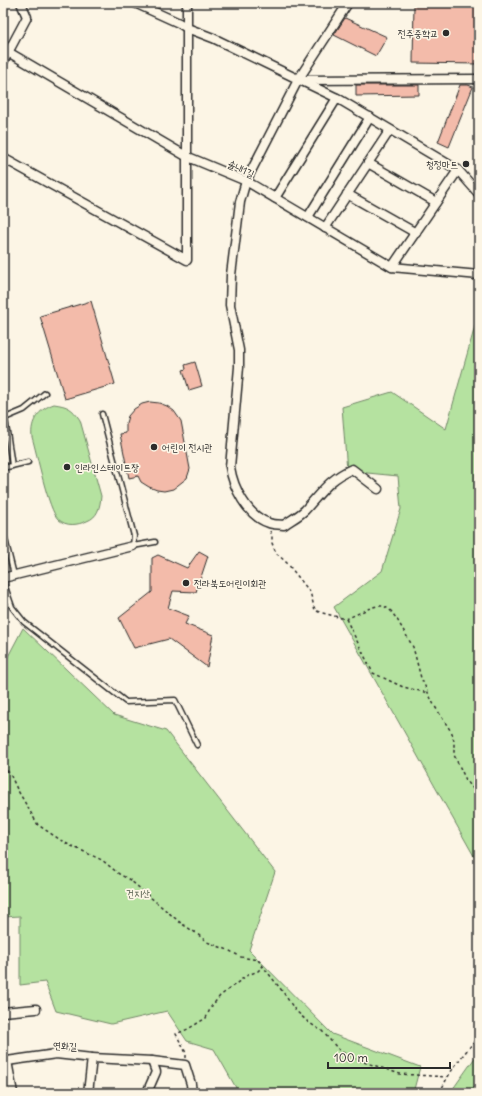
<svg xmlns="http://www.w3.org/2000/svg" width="482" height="1096" font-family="Delius,'Poor Story',sans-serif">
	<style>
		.green { fill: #b5e2a0; stroke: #708666 }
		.building { fill: #f3bbaa; stroke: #2b2b2b }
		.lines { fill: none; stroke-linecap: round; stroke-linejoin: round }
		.lane-casing { stroke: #2b2b2b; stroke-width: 7 }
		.street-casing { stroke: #2b2b2b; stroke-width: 11 }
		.path { stroke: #2b2b2b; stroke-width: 1.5; stroke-dasharray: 3 3; stroke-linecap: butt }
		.lane { stroke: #fcf5e5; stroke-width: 4 }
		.street { stroke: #fcf5e5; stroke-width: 8 }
		.poi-dot { fill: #2b2b2b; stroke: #fcf5e5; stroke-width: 1.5 }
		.labels { text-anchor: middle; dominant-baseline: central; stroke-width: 3.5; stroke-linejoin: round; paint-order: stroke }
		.poi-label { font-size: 10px; fill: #2b2b2b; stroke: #fcf5e5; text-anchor: start }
		.street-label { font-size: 10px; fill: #2b2b2b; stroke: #fcf5e5 }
		.park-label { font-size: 10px; fill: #4e5948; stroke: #fcf5e5 }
	</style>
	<rect width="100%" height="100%" fill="#fcf5e5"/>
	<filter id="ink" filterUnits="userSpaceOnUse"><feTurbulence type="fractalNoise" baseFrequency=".025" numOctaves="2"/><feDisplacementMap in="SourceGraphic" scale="8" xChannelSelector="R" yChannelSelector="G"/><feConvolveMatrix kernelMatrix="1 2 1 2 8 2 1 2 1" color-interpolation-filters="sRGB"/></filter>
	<g filter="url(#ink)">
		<g class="green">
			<polygon points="479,312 479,865 334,607 382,571 401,509 398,476 347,471 342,407 392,392 446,429"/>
			<path d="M54 404C68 406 72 408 80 420L101 496C100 507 98 517 87 521 78 525 66 527 58 519 48 509 37 454 32 437 30 421 39 409 54 404Z"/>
			<polygon points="23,628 114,715 166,731 275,872 249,950 332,1034 420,1067 413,1093 239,1093 214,1049 187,1041 167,1011 111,1024 56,1011 45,982 20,985 20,916 3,917 3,666"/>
			<polygon points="479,1052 479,1093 450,1093"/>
		</g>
		<g class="building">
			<polygon points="414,3 479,3 479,64 413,63"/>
			<polygon points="345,18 387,37 376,56 334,35"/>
			<polygon points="356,85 419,85 419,95 356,96"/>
			<polygon points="460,85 468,85 473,87 449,147 438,142"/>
			<polygon points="91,301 115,384 65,399 40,316"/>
			<polygon points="195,362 202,386 189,390 183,370 186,369 185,365"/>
			<polygon points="150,402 159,403 167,406 174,411 181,421 190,469 187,478 173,489 164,491 157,490 149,487 141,482 138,476 129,478 120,434 126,433 126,423 128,416 134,409 142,404"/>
			<polygon points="199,551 208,556 196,592 173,591 168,608 189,616 185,624 213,635 207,667 169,639 134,648 119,618 152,592 152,558 158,555 187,568"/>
		</g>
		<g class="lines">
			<g class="lane-casing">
				<g id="lane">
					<polyline points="102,414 134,536 133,546 155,542"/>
					<polyline points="12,466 5,418 24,410 45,393"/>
					<polyline points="3,468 28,462"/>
					<polyline points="3,531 14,575"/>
					<polyline points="3,581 12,607 24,622 126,702 175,700 197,745"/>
				</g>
			</g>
			<g class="street-casing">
				<g id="street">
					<polyline points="135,3 179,23 187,28 213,38 337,98 458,170 479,194"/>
					<path d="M348 3 298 80 246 181 240 202 231 275 230 305 239 350V367L230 467C233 487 247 516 269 523 273 525 279 524 284 525 291 520 299 516 305 510 321 493 329 479 352 469L378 489"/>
					<polyline points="3,49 186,156 246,181 392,267 479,275"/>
					<polyline points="3,62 27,17 21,3"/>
					<polyline points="301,80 479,79"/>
					<polyline points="3,158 187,260 187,3"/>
					<polyline points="368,163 436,202"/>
					<polyline points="347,194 416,233"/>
					<polyline points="275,198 337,98"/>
					<polyline points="308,217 370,117"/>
					<polyline points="325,228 390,130"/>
					<polyline points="392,267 458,170"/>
					<polyline points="3,578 133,546"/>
					<polyline points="3,1012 36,1009"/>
					<polyline points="92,1058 152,1061 185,1065 191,1084 192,1093"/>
					<polyline points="3,1059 7,1061 56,1054 92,1058 88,1093"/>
					<polyline points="7,1061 13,1093"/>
					<polyline points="149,1093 149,1088 156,1072 152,1061"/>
				</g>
			</g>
			<g class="path">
				<polyline points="270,531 272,535 272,543 276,553 287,563 310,592 315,610 319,612 346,619 370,608 377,606 384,606 391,611 398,621 413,647 421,678 434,705 452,733 454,741 454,755 466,780 479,796"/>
				<polyline points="346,619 373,673 403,687 428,693"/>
				<polyline points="3,766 10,774 17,789 38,825 65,843 102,860 119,874 130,880 182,924 196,933 207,942 228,950 241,957 258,960 283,992 295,1010 308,1022 322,1031 340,1051 355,1059 400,1074 447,1077"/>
				<polyline points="186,1058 186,1053 176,1034 188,1029 206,1018 211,1007 220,996 246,976 258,971 263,966"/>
				<path d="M440 1093C449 1071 463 1054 479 1037"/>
			</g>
			<use href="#lane" class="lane"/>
			<use href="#street" class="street"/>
		</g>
	</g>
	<g class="poi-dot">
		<circle cx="446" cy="33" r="4"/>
		<circle cx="466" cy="164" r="4"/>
		<circle cx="154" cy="447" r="4"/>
		<circle cx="67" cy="467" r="4"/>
		<circle cx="186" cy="583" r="4"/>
	</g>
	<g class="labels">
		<g class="poi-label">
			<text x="438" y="33" text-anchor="end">전주중학교</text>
			<text x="458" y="164" text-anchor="end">청정마트</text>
			<text x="162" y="447">어린이 전시관</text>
			<text x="75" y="467">인라인스테이트장</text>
			<text x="194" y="583">전라북도어린이회관</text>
		</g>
		<g class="street-label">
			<text transform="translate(241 169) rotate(24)">솔내1길</text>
			<text transform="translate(65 1046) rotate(3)">연화길</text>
		</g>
		<g class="park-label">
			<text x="138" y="893">건지산</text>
		</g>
	</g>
	<rect width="482" height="1096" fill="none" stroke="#fcf5e5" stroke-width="16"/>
	<rect x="8" y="8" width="466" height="1080" fill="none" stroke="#2b2b2b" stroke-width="1.5" filter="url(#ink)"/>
	<path d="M328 1062v6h122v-6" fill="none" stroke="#2b2b2b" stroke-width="2"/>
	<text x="334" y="1062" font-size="12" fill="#2b2b2b" stroke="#fcf5e5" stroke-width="3" paint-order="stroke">100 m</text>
</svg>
